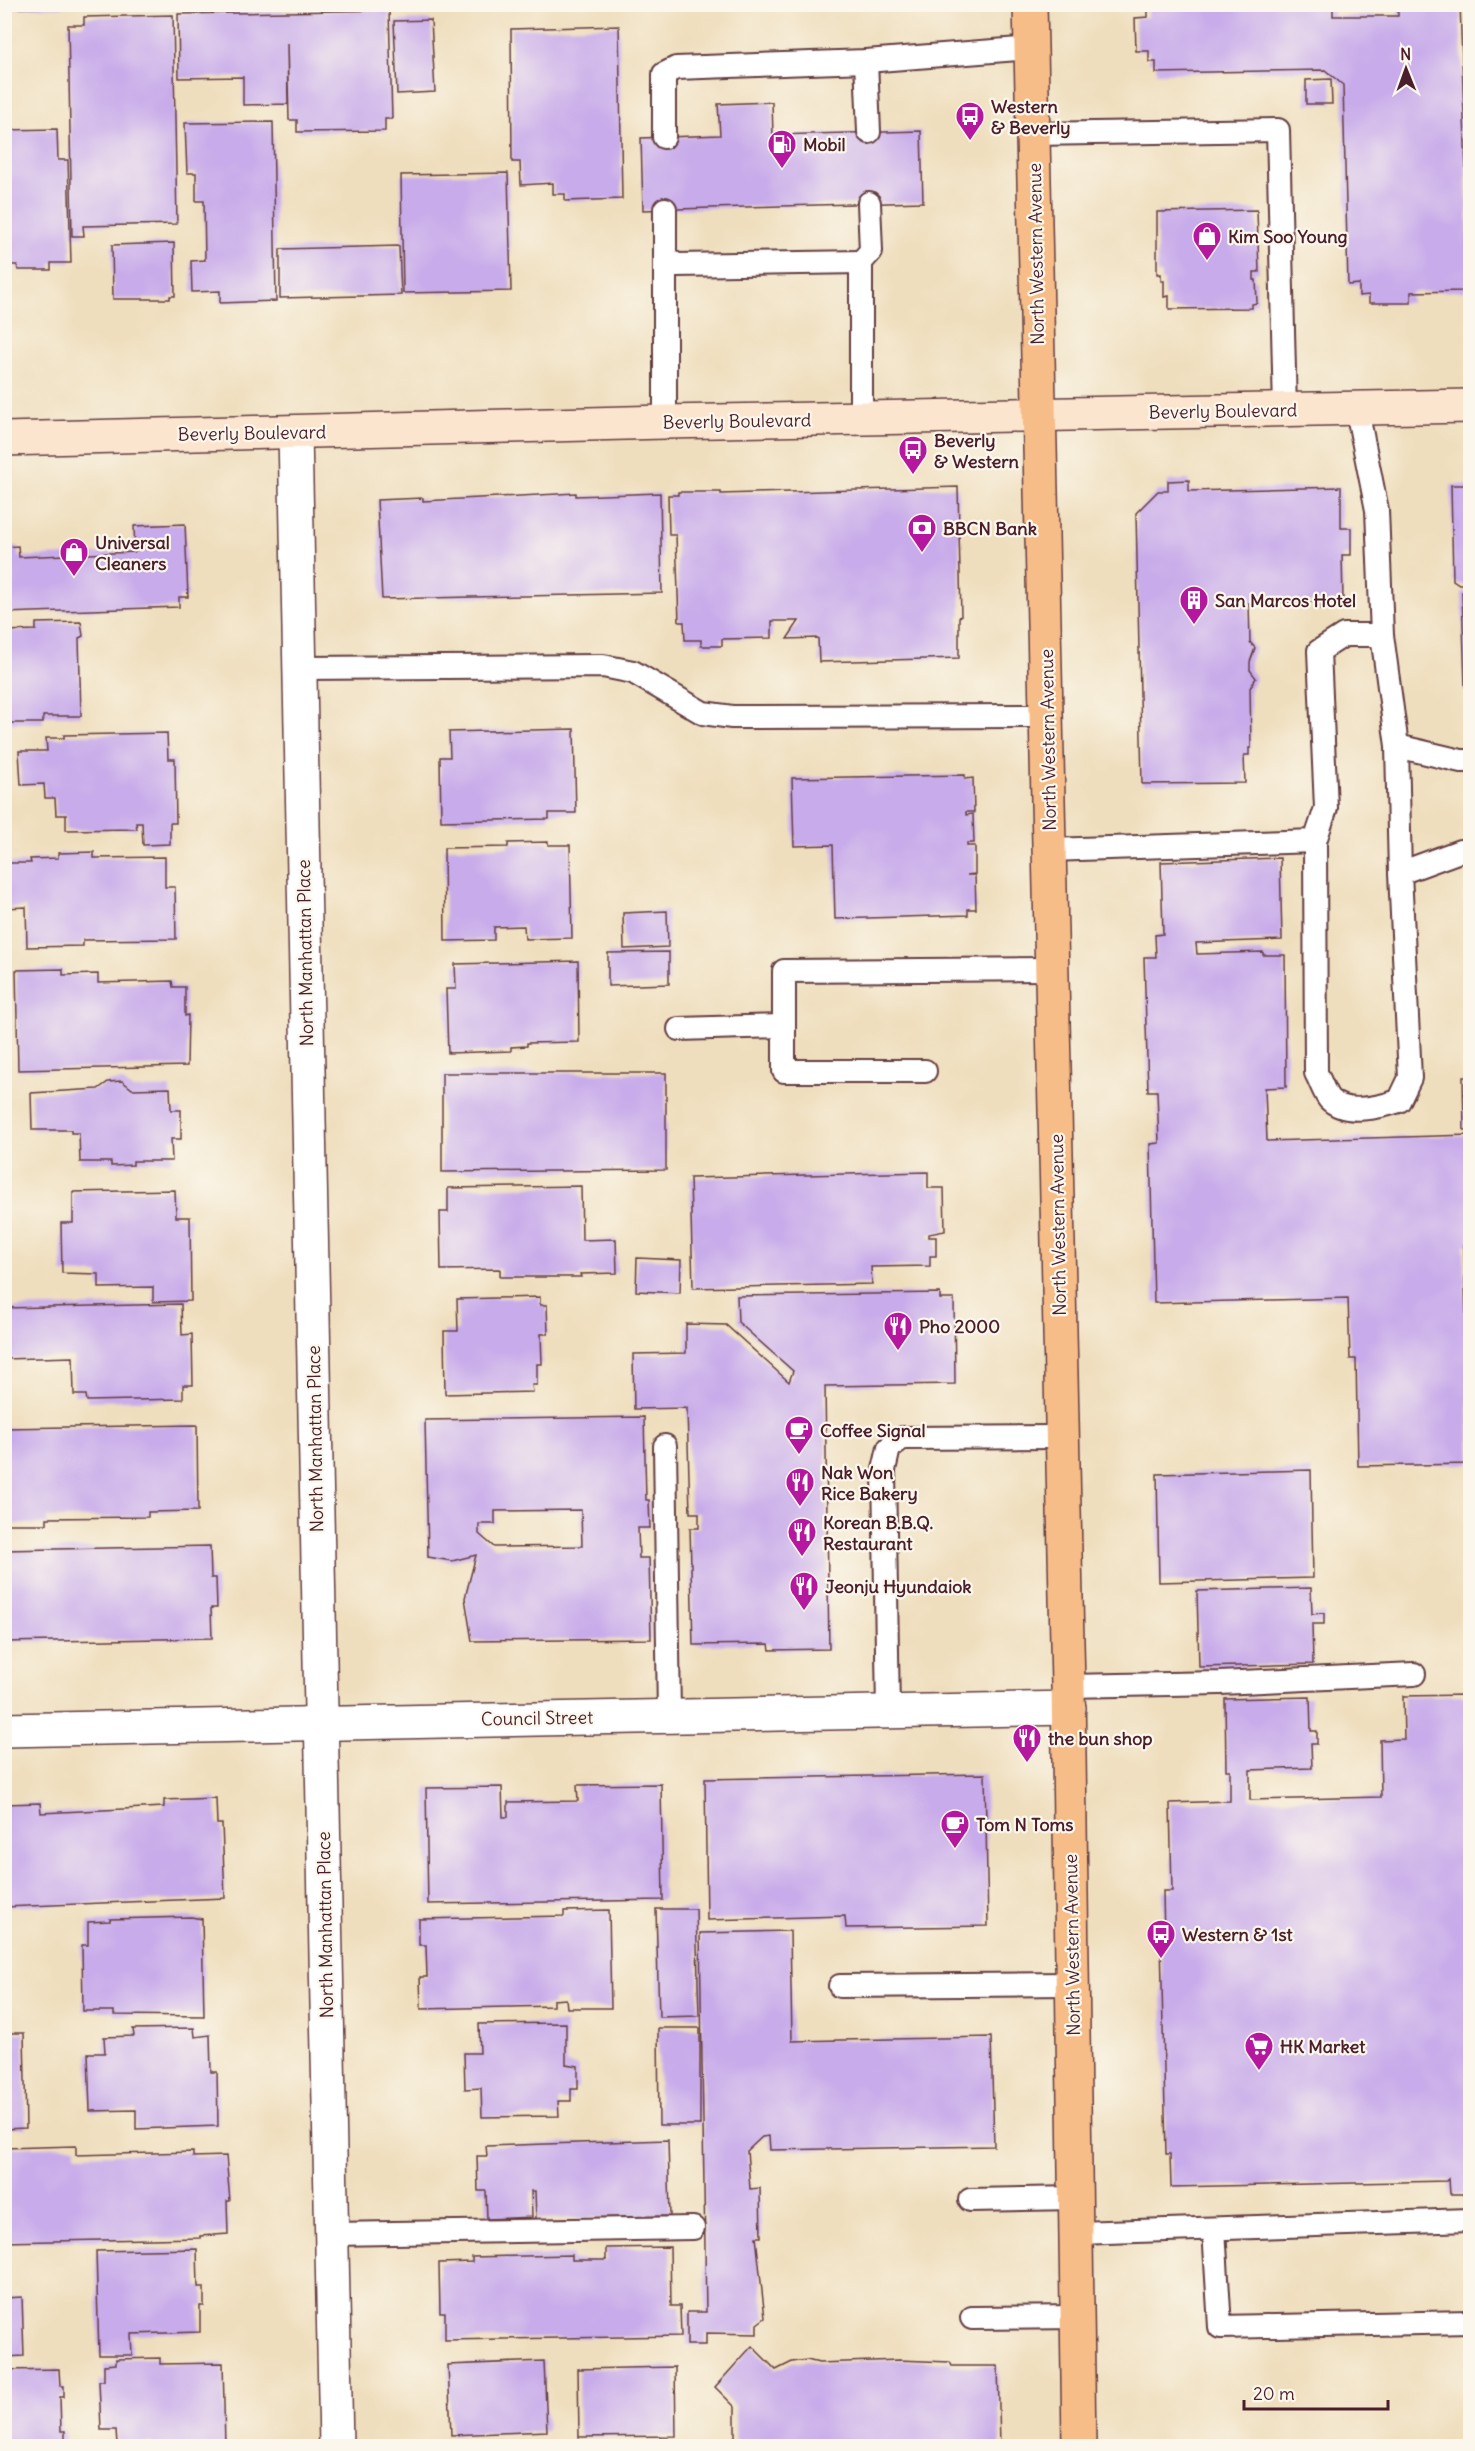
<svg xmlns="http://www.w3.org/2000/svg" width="1475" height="2451" font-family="Delius,sans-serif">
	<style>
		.building { fill: #c8abea; fill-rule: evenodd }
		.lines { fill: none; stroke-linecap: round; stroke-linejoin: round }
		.service-casing { stroke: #633c41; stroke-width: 26 }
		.minor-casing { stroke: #633c41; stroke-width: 36 }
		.secondary-casing { stroke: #633c41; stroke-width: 36 }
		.primary-casing { stroke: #633c41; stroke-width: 36 }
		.service { stroke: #fff; stroke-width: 22 }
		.minor { stroke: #fff; stroke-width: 33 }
		.secondary { stroke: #fce5cf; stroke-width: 33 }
		.primary { stroke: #f7bd88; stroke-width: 33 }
		.labels { text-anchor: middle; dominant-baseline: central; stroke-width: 4.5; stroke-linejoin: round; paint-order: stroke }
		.poi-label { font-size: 18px; font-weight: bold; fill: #4a1f2b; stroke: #fbf7ec; text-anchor: start }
		.street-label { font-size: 18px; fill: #4a1f2b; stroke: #fbf7ec }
	</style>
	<rect width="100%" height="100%" fill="#fbf7ec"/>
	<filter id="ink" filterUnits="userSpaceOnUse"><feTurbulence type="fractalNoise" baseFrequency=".0167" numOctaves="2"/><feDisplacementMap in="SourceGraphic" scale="12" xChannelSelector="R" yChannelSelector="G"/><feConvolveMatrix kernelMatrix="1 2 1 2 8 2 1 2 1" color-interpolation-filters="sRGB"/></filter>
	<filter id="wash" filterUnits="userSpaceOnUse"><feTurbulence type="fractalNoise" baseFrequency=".008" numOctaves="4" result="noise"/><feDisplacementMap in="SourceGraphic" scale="24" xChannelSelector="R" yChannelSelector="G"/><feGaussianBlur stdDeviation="1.35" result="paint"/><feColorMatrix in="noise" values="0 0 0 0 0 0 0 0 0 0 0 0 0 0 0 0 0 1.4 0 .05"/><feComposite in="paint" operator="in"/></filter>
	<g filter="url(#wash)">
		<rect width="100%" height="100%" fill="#efdebd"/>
		<g id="blocks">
			<g class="building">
				<polygon points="16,4 63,4 63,7 16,8"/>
				<polygon points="402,4 461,4 461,6 402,8"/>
				<polygon points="1148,4 1333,4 1333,16 1398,16 1398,4 1460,4 1470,283 1465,283 1465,291 1411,292 1411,303 1369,303 1369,295 1359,296 1359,284 1348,285 1343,85 1325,70 1156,73 1156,62 1149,62 1149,51 1136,51 1135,18 1148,17"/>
				<polygon points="389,10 392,119 385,119 385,131 297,132 297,120 289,120 287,43 288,104 243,105 243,77 179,78 178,14"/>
				<polygon points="173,15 177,224 83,226 84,236 72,236 68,25 84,25 84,17"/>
				<polygon points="431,20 435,92 397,94 394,21"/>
				<polygon points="619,26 622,199 565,201 565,194 553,194 553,183 521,185 520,162 512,162 511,29"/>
				<polygon points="1331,79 1332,104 1306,104 1306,80"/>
				<polygon points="772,102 773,135 921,131 923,202 643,210 641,138 720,135 718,104"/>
				<polygon points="273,122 276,301 220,303 220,291 192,292 191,261 205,260 204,201 196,201 196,173 187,173 185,123"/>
				<polygon points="57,129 58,160 68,160 71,263 51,263 51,270 18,270 17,265 4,265 6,130"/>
				<polygon points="508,173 511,291 403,293 401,175"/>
				<polygon points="1257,210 1259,272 1254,272 1254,280 1256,280 1257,303 1252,304 1252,308 1169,309 1169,296 1164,297 1164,281 1161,281 1161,274 1157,274 1157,212"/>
				<polygon points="174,243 175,296 170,296 170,299 113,299 112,245"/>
				<polygon points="399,246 401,295 280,298 280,249"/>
				<polygon points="1189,480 1189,491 1341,487 1341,528 1351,528 1351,555 1342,555 1343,601 1329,601 1329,609 1321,609 1321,602 1249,603 1250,642 1255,648 1250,662 1250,670 1256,678 1250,688 1251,748 1249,748 1249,755 1244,755 1245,783 1142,784 1136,513 1158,491 1168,491 1168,481"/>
				<polygon points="1451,485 1470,485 1470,584 1459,584 1453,580"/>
				<polygon points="958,487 961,616 959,617 959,658 819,662 818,638 787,639 799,621 772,621 772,638 722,639 722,646 701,646 701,640 685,640 684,622 679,622 676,535 669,535 668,495 678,495 678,492 721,492 721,494"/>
				<polygon points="576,493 576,496 660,493 662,593 382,599 377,500 423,498 423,501"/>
				<polygon points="185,524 188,597 179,597 179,607 4,613 4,547 18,546 19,557 135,552 134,526"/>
				<polygon points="1462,592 1470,592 1470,687 1465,687"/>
				<polygon points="81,622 83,636 79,638 81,716 43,716 43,723 4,723 4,631 36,630 36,623"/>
				<polygon points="574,729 576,813 549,813 549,819 441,821 440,757 450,757 449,732"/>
				<polygon points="167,733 168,759 175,759 176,823 170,823 170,844 143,845 142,823 136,823 137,829 66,830 66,815 56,815 55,798 45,798 44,784 21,785 19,751 47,751 46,738 64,738 64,735"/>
				<polygon points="965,775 965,779 973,778 974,812 966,812 966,815 973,814 974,843 967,843 967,846 975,846 975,874 967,875 975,875 976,909 968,909 968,915 835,919 833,845 794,846 792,778"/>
				<polygon points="548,842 548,845 570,845 572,938 525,939 524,926 494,927 494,940 445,941 444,848 508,847 508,843"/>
				<polygon points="94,852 94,858 165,857 165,887 175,887 176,939 83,940 83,946 27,947 26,907 5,908 5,863 31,863 30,859 58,858 58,853"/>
				<polygon points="1280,858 1282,940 1196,943 1197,954 1263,952 1263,955 1285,955 1286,1087 1265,1088 1267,1141 1470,1135 1470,1245 1464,1245 1470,1464 1358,1466 1356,1359 1350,1359 1348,1298 1154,1303 1150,1144 1159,1143 1157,1091 1148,1091 1144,957 1156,957 1155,935 1163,934 1161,862"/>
				<polygon points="667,911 668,947 624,949 623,913"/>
				<polygon points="669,952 669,984 608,986 608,953"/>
				<polygon points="578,961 579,1042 527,1043 527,1046 511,1047 511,1051 448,1053 446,989 456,989 455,964"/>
				<polygon points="63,969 63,975 98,974 98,983 172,981 173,987 185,987 185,1016 188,1015 187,1066 18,1070 16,970"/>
				<polygon points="442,1073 666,1073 666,1170 442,1172"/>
				<polygon points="1463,1077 1470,1077 1470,1130 1464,1130"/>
				<polygon points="122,1081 132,1089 170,1088 171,1110 181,1110 181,1139 171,1139 172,1161 133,1161 133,1165 111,1166 111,1162 80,1162 79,1133 71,1133 71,1130 32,1130 31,1093 98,1089 108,1082"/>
				<polygon points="928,1172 928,1188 944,1188 945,1231 929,1234 929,1237 936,1237 936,1256 930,1256 930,1266 871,1267 872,1284 693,1288 690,1178"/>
				<polygon points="581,1186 582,1240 616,1239 617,1273 580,1274 581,1277 500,1277 500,1269 441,1270 440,1212 448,1212 448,1188"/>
				<polygon points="175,1190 176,1217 190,1217 191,1301 153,1302 153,1287 99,1288 99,1274 62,1273 61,1223 73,1223 73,1192"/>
				<polygon points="637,1258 681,1260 680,1293 636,1291"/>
				<polygon points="940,1293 940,1299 954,1299 955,1384 825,1386 829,1649 770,1650 769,1644 693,1645 690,1528 699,1528 699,1513 690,1513 687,1408 634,1409 633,1354 686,1353 686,1324 726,1325 789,1382 793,1371 738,1322 737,1296"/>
				<polygon points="540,1297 540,1305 547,1305 548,1334 541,1334 542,1364 537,1364 537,1385 532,1385 533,1392 445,1394 444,1331 458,1331 457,1299"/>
				<polygon points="181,1304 182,1335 192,1334 193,1385 183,1385 183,1399 87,1401 86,1395 74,1395 73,1357 4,1359 4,1308"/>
				<path d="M644 1417 646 1500H649L650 1528H638L639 1558H649L651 1639 472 1641 465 1598 476 1555 452 1561 428 1557 425 1420ZM581 1510 582 1546 494 1547 479 1534V1524H495V1511Z"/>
				<polygon points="197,1425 198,1511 148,1512 148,1517 47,1518 47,1524 4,1524 4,1428"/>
				<polygon points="1311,1470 1313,1578 1159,1582 1157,1474"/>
				<polygon points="210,1546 211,1578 216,1578 217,1608 211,1608 212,1638 4,1642 4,1550"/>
				<polygon points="1311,1588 1312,1614 1324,1613 1324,1624 1312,1624 1313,1664 1199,1667 1197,1591"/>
				<polygon points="1466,1695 1468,1738 1470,1738 1470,2194 1450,2194 1449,2179 1447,2181 1171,2187 1170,2154 1166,2154 1161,1942 1164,1942 1163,1891 1172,1891 1170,1803 1230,1801 1230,1770 1226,1770 1225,1699 1310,1697 1311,1731 1317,1731 1317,1744 1311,1744 1312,1768 1250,1770 1250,1800 1381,1797 1380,1740 1404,1739 1403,1696"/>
				<polygon points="985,1774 988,1926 846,1928 845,1916 707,1920 705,1779"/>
				<polygon points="661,1784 663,1900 428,1904 426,1788 502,1787 503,1817 508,1817 508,1802 578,1801 577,1785"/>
				<polygon points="216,1798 217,1824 222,1824 225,1898 4,1907 4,1804 40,1803 41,1813 164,1807 164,1800"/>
				<polygon points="656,1909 696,1909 699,2016 659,2017"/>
				<polygon points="609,1910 611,2008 567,2008 566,1999 553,2000 553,2006 421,2009 420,1977 427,1977 426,1945 419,1945 419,1919 564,1916 564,1911"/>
				<polygon points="191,1917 202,1919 204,2016 114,2015 114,2011 83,2011 82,1945 88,1945 88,1922 110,1921 110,1919"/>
				<polygon points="790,1931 792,2041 991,2037 994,2146 770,2150 769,2136 762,2137 747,2151 750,2189 760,2188 761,2237 756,2237 765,2318 757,2324 757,2334 706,2333 706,2345 687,2345 687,2312 706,2312 700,1933"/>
				<polygon points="566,2023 566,2064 578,2066 578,2089 571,2089 571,2101 558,2101 559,2116 482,2117 481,2088 465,2089 464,2053 480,2053 479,2024"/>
				<polygon points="194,2028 195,2037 210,2035 211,2072 217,2072 218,2126 136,2129 136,2110 90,2111 88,2053 105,2053 104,2037 134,2036 133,2029"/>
				<polygon points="658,2028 700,2028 700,2125 659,2125"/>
				<polygon points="4,2033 24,2033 26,2128 4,2129"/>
				<polygon points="668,2140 670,2216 536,2219 535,2191 531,2191 532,2217 487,2219 486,2191 478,2191 477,2156 487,2156 486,2146"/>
				<polygon points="76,2146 76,2155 193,2152 193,2157 226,2156 230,2201 227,2201 228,2234 200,2236 200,2238 4,2242 4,2148"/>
				<polygon points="670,2247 671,2306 680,2306 681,2336 445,2340 445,2313 440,2313 439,2263 472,2262 472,2257 572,2255 572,2260 606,2260 606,2248"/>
				<polygon points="197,2249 198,2287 204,2287 204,2306 200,2306 200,2332 131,2334 132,2355 99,2355 96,2251"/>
				<polygon points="22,2297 24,2356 4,2357 4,2298"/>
				<polygon points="752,2346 776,2370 792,2362 807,2360 819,2363 898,2360 950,2362 952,2366 998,2366 1000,2446 735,2446 735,2407 715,2387"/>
				<polygon points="160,2358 160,2364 223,2363 225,2446 153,2446 153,2443 117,2444 116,2430 101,2430 99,2381 104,2381 104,2365 116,2364 116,2359"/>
				<polygon points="544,2361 547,2431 451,2435 448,2365"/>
				<polygon points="675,2367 676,2436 579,2437 578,2369"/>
				<polygon points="59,2369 60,2386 64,2386 64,2397 60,2397 61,2431 65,2431 65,2442 61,2442 62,2446 5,2446 5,2370"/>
			</g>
		</g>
	</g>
	<g filter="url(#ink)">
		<use href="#blocks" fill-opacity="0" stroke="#633c41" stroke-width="1.5"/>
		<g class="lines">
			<g class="service-casing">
				<g id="service">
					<polyline points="866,61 869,132"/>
					<polyline points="1033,134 1278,130 1285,410"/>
					<polyline points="664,137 664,74 676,68 866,61 1031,48"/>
					<polyline points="665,256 676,265 861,262"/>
					<path d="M1357 410 1377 510 1382 635 1397 746 1400 873 1410 1078 1399 1101C1380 1107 1346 1116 1329 1099 1324 1093 1320 1080 1316 1073L1315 841 1326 808 1319 651 1344 635H1382"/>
					<polyline points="861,419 861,262 871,251 869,203"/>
					<polyline points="665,422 665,209"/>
					<polyline points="300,668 603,666 633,672 703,713 732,717 1047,716"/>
					<polyline points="1397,746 1461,761 1470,761"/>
					<polyline points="1050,850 1315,841"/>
					<polyline points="1400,873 1460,851 1470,851"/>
					<polyline points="679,1029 783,1026"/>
					<polyline points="925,1071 784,1071 784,971 1053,969"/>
					<polyline points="665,1446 669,1715"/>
					<polyline points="1068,1686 1220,1683 1414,1674"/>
					<polyline points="888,1711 884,1470 889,1448 902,1438 1063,1437"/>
					<polyline points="840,1986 1073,1984"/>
					<polyline points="970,2200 1075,2198"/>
					<polyline points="1214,2229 1220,2327 1470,2322"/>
					<polyline points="1077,2233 1470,2220"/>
					<polyline points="332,2234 693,2228"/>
					<polyline points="972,2318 1078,2317"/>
				</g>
			</g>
			<g class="minor-casing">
				<g id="minor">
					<polyline points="295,432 336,2446"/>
					<polyline points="4,1730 1069,1708"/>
				</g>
			</g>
			<g class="secondary-casing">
				<polyline id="secondary" points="4,439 665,422 1470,406"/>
			</g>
			<g class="primary-casing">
				<polyline id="primary" points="1030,4 1068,1686 1079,2446"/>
			</g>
			<use href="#service" class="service"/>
			<use href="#minor" class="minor"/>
			<use href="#secondary" class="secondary"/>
			<use href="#primary" class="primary"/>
		</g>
	</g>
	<defs>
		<g id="bus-pin" transform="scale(1.5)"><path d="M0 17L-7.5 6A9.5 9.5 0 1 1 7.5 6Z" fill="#b5179e" stroke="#fbf7ec"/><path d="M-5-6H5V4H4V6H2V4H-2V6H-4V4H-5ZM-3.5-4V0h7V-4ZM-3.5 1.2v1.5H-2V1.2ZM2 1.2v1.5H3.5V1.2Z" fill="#fff"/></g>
		<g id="fuel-pin" transform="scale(1.5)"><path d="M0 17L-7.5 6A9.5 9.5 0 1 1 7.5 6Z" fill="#b5179e" stroke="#fbf7ec"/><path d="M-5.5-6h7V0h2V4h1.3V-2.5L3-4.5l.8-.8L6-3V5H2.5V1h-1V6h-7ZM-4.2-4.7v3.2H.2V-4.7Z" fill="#fff"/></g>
		<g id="shop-pin" transform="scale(1.5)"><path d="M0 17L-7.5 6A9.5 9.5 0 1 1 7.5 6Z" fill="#b5179e" stroke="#fbf7ec"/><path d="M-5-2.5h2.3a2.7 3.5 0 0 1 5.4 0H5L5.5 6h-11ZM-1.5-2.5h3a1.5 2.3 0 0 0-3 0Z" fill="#fff"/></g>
		<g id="bank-pin" transform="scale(1.5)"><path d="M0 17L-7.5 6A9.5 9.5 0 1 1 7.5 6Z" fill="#b5179e" stroke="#fbf7ec"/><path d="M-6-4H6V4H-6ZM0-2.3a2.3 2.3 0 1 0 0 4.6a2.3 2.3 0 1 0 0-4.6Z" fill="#fff"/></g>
		<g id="building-pin" transform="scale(1.5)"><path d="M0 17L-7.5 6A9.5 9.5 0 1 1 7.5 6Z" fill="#b5179e" stroke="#fbf7ec"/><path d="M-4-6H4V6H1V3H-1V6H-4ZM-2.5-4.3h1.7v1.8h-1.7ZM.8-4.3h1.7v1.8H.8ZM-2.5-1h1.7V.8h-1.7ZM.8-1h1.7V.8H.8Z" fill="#fff"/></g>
		<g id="restaurant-pin" transform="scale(1.5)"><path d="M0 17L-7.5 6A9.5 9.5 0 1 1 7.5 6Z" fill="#b5179e" stroke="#fbf7ec"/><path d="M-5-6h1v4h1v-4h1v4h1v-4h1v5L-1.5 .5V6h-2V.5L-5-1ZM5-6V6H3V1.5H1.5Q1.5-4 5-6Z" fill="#fff"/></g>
		<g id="cafe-pin" transform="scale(1.5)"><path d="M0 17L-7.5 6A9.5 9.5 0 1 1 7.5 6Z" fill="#b5179e" stroke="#fbf7ec"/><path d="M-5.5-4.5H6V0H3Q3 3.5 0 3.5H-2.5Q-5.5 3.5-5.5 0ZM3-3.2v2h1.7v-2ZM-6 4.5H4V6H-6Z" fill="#fff"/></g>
		<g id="supermarket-pin" transform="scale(1.5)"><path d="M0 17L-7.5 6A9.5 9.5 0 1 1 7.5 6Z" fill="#b5179e" stroke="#fbf7ec"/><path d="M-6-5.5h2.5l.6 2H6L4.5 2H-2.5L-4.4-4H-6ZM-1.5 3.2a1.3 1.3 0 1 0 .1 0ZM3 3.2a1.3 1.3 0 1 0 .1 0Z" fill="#fff"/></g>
	</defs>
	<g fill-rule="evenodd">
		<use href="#bus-pin" x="970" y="116"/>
		<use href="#fuel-pin" x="782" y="144"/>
		<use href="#shop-pin" x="1207" y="236"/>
		<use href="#bus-pin" x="913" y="450"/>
		<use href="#bank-pin" x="922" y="528"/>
		<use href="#shop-pin" x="74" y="552"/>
		<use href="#building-pin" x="1194" y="600"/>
		<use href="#restaurant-pin" x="898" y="1326"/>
		<use href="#cafe-pin" x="799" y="1430"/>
		<use href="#restaurant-pin" x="800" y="1482"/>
		<use href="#restaurant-pin" x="802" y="1532"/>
		<use href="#restaurant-pin" x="804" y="1586"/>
		<use href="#restaurant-pin" x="1027" y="1738"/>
		<use href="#cafe-pin" x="955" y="1824"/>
		<use href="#bus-pin" x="1161" y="1934"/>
		<use href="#supermarket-pin" x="1259" y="2046"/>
	</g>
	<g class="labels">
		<g class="poi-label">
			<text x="991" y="106">Western<tspan x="991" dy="21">&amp; Beverly</tspan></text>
			<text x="803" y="144">Mobil</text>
			<text x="1228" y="236">Kim Soo Young</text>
			<text x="934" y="440">Beverly<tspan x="934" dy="21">&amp; Western</tspan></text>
			<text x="943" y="528">BBCN Bank</text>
			<text x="95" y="542">Universal<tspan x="95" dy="21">Cleaners</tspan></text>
			<text x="1215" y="600">San Marcos Hotel</text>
			<text x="919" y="1326">Pho 2000</text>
			<text x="820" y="1430">Coffee Signal</text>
			<text x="821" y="1472">Nak Won<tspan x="821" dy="21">Rice Bakery</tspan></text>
			<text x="823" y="1522">Korean B.B.Q.<tspan x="823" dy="21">Restaurant</tspan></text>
			<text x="825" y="1586">Jeonju Hyundaiok</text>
			<text x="1048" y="1738">the bun shop</text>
			<text x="976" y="1824">Tom N Toms</text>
			<text x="1182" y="1934">Western &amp; 1st</text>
			<text x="1280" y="2046">HK Market</text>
		</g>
		<g class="street-label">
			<text transform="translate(1036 254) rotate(-91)">North Western Avenue</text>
			<text transform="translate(1223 411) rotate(-1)">Beverly Boulevard</text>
			<text transform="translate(737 421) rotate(-1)">Beverly Boulevard</text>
			<text transform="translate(252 433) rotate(-1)">Beverly Boulevard</text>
			<text transform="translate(1048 740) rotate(-91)">North Western Avenue</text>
			<text transform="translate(305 953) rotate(-91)">North Manhattan Place</text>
			<text transform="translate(1058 1225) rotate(-91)">North Western Avenue</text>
			<text transform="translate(315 1439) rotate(-91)">North Manhattan Place</text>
			<text transform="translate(537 1718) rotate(-1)">Council Street</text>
			<text transform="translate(325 1925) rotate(-91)">North Manhattan Place</text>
			<text transform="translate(1072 1945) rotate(-91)">North Western Avenue</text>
		</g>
	</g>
	<rect width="1475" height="2451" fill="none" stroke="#fbf7ec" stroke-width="24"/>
	<g transform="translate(1406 69) rotate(359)" stroke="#fbf7ec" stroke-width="4.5" paint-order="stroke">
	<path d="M0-4.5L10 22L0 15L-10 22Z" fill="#4a1f2b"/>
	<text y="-9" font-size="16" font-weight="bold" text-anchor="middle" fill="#4a1f2b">N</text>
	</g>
	<path d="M1244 2400v9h144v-9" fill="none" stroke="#4a1f2b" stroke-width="3"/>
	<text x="1253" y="2400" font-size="18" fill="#4a1f2b" stroke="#fbf7ec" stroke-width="4.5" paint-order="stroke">20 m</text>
</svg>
